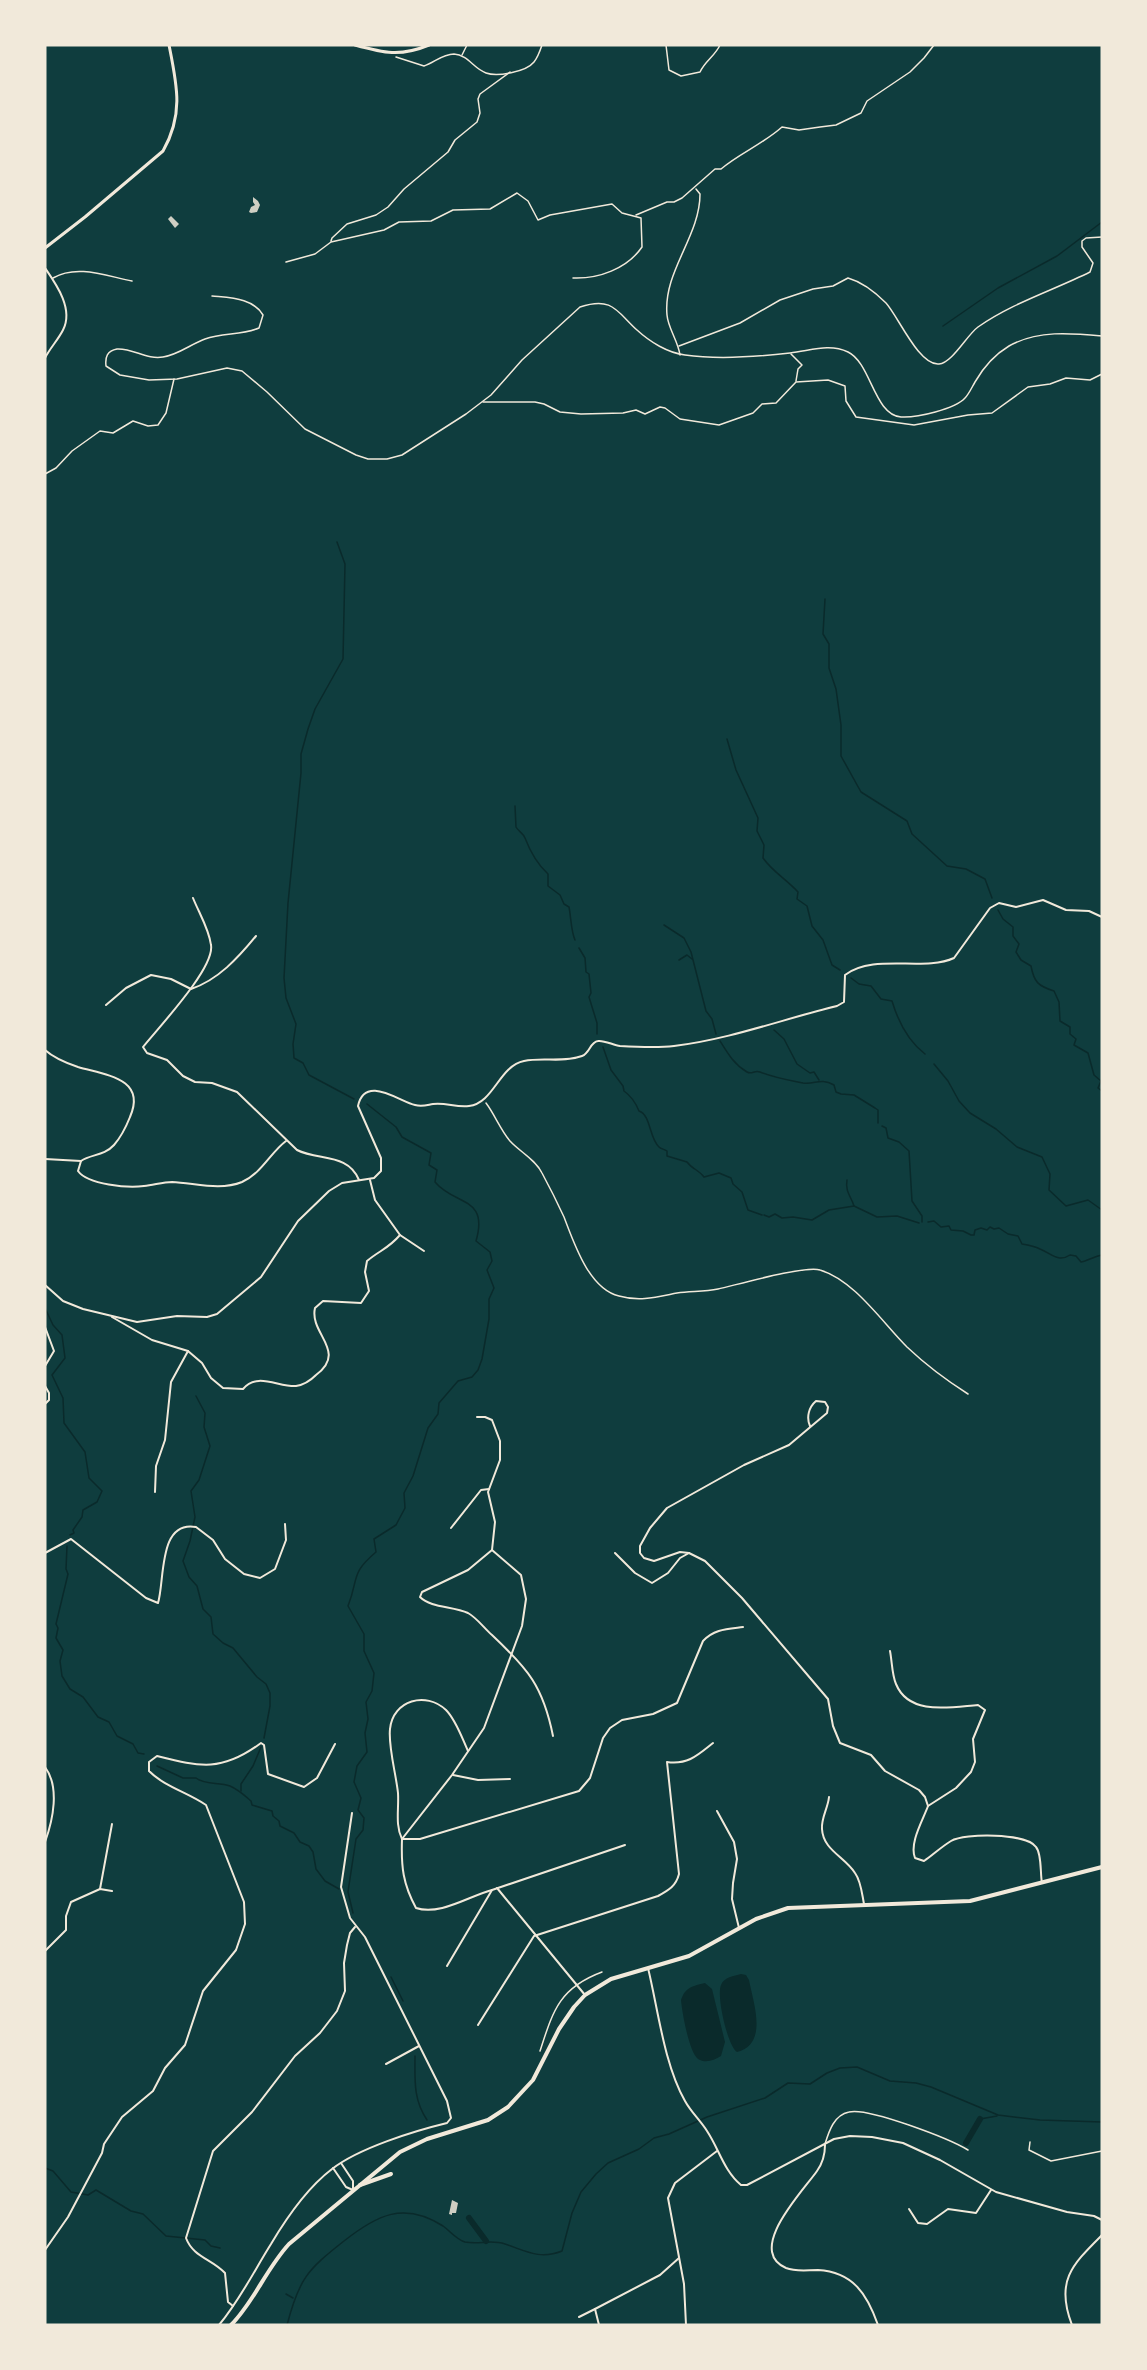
<svg xmlns="http://www.w3.org/2000/svg" width="1147" height="2370" font-family="Bitter,serif">
	<style>
		.water { fill: #0a2a2b }
		.lines { fill: none; stroke-linecap: round; stroke-linejoin: round }
		.stream { stroke: #0a2a2b; stroke-width: 1.5 }
		.canal { stroke: #0a2a2b; stroke-width: 6 }
		.building { fill: #cfcfc3 }
		.path { stroke: #f1e9da; stroke-width: 1.5 }
		.service { stroke: #f1e9da; stroke-width: 1.5 }
		.minor { stroke: #f1e9da; stroke-width: 2 }
		.tertiary { stroke: #f1e9da; stroke-width: 3 }
		.primary { stroke: #f1e9da; stroke-width: 4 }
	</style>
	<rect width="100%" height="100%" fill="#0f3d3e"/>
	<g class="water">
		<path d="M741 1974 746 1975 749 1980C753 2002 769 2044 737 2052 728 2047 716 1996 721 1985 724 1977 734 1976 741 1974Z"/>
		<path d="M705 1983 712 1989 725 2042 721 2056C714 2060 706 2064 698 2059 689 2052 682 2012 681 2000 685 1987 693 1986 705 1983Z"/>
	</g>
	<g class="lines">
		<g class="stream">
			<polyline points="943,326 998,288 1057,256 1102,222"/>
			<polyline points="337,542 345,564 343,659 315,709 308,729 301,754 301,773 288,903 284,978 286,998 296,1024 293,1044 294,1058 303,1063 309,1075 354,1099"/>
			<polyline points="825,599 823,634 829,644 829,668 836,689 841,725 841,756 861,792 907,821 912,834 947,866 966,869 985,879 992,898"/>
			<path d="M727 739 736 770 758 818 757 831 764 845 763 858C773 872 786 879 798 892L797 899 807 906 812 926 823 940 832 965 840 970"/>
			<path d="M515 806 516 827C518 831 523 833 525 838 530 851 537 864 548 874V886L560 895 564 904 569 907C571 917 571 931 575 940"/>
			<path d="M998 910 1003 919 1013 927V936L1019 944 1016 952 1021 960 1031 966C1034 982 1038 986 1054 991L1059 1002 1060 1021 1070 1027V1034L1076 1039 1074 1045 1088 1053 1094 1075 1101 1081 1098 1088 1102 1091"/>
			<polyline points="664,925 684,938 691,952 706,1011 712,1019 716,1034"/>
			<polyline points="579,948 585,958 586,972 589,974 591,993 589,997 597,1023 597,1034"/>
			<polyline points="679,960 687,955 692,959"/>
			<path d="M851 978 859 984 871 986 881 999 892 1001C898 1021 908 1041 925 1054"/>
			<polyline points="774,1030 784,1039 797,1064 810,1073 814,1072 819,1080"/>
			<path d="M720 1041C728 1054 734 1064 747 1072 752 1075 754 1070 760 1072 775 1078 788 1080 803 1083 815 1085 820 1077 834 1085L836 1092 841 1094 854 1095 875 1108 878 1110V1123"/>
			<path d="M603 1047 611 1070 623 1086 624 1091C631 1096 635 1101 639 1111 651 1115 649 1138 659 1147 661 1149 664 1149 667 1151V1156L687 1162C692 1169 699 1170 704 1177L719 1173 731 1178 733 1184 742 1192 748 1210 762 1215"/>
			<polyline points="934,1064 948,1081 959,1101 970,1113 996,1129 1017,1147 1042,1157 1050,1174 1049,1190 1066,1206 1088,1200 1102,1210"/>
			<polyline points="882,1126 886,1128 888,1138 899,1142 909,1151 912,1201 922,1216 922,1222"/>
			<path d="M847 1180C845 1192 851 1196 854 1206"/>
			<polyline points="764,1215 769,1217 775,1214 782,1218 793,1217 812,1220 829,1210 854,1206 877,1217 897,1216 919,1223"/>
			<path d="M928 1222 934 1221 941 1227 949 1226 951 1230 963 1231 971 1235H974L975 1230 981 1228 987 1230 990 1227 994 1229 999 1228 1008 1234 1018 1236 1022 1244C1028 1245 1034 1246 1040 1249 1051 1253 1058 1263 1070 1255L1076 1256 1081 1262C1085 1262 1095 1256 1102 1255"/>
			<polyline points="45,1308 53,1325 62,1335 65,1358 52,1375 63,1398 64,1423 85,1452 89,1478 102,1491 97,1502 83,1510 82,1517 73,1530 74,1533 70,1535"/>
			<polyline points="196,1396 205,1413 204,1427 210,1446 199,1480 191,1491 195,1517 190,1541 183,1561 189,1577 197,1586 203,1609 211,1617 213,1634 223,1643 233,1648 257,1677 266,1684 270,1693 270,1706 264,1738"/>
			<polyline points="67,1546 66,1569 68,1574 56,1624 58,1628 56,1638 63,1650 60,1661 62,1676 70,1689 83,1697 98,1717 109,1722 117,1736 133,1744 138,1753 144,1754"/>
			<path d="M157 1766 183 1778H196C204 1785 219 1782 230 1786 239 1790 244 1795 251 1801L252 1805 272 1811 273 1816 279 1821 280 1826 294 1833 300 1842 309 1846 313 1852 316 1869 325 1881 339 1889"/>
			<polyline points="241,1791 241,1784 253,1766 261,1747"/>
			<path d="M353 1913 348 1892 349 1885 356 1839 363 1830 364 1818 358 1810 361 1798 354 1782 357 1766 367 1752 365 1733 368 1719 366 1702 372 1691 374 1673 364 1651V1634L348 1606C359 1578 350 1574 376 1552L374 1539 396 1525 405 1508 404 1493 413 1476 428 1428 438 1414 439 1403 458 1381 472 1377 478 1370 482 1359 489 1319V1299L494 1288 487 1270 492 1261 490 1252 476 1241C489 1196 455 1206 435 1182L437 1170 429 1165 431 1153 402 1137 396 1127 367 1104"/>
			<polyline points="391,1977 403,2001"/>
			<path d="M415 2056C415 2080 413 2099 427 2120"/>
			<polyline points="980,2119 997,2116"/>
			<polyline points="45,2168 53,2171 71,2192 88,2195 96,2190 131,2211 143,2214 166,2236 205,2240 211,2246 220,2248"/>
			<polyline points="286,2294 293,2298"/>
			<path d="M287 2325C299 2279 307 2270 344 2241 377 2215 404 2201 443 2226 450 2231 457 2240 465 2242 479 2245 490 2239 505 2244 526 2251 540 2260 562 2251L572 2213 581 2192 596 2174 608 2163 639 2149 654 2138 669 2134 707 2117 765 2098 788 2083 810 2084 827 2073 840 2068 857 2067 890 2081 916 2083 931 2087 998 2115 1040 2120 1102 2122"/>
		</g>
		<g class="canal">
			<polyline points="966,2143 980,2119"/>
			<polyline points="469,2218 486,2241"/>
		</g>
	</g>
	<g class="building">
		<polygon points="253,197 258,201 260,205 257,212 251,213 249,212 251,207 255,205 253,202"/>
		<polygon points="171,216 179,224 175,228 168,219"/>
		<polygon points="452,2200 458,2203 456,2213 452,2213 452,2215 449,2214"/>
	</g>
	<g class="lines">
		<g class="path">
			<path d="M666 45 669 70 681 76 700 72C705 61 715 56 720 45"/>
			<polyline points="462,55 467,45"/>
			<path d="M396 57 424 66C434 63 442 54 454 54 468 55 474 69 486 73 497 77 526 72 534 62 538 57 540 51 542 45"/>
			<path d="M636 215 667 202H674L682 198 715 169H721C740 153 763 144 782 127L799 130 820 127 836 125 861 113 867 101 910 72 924 58 934 45"/>
			<polyline points="331,241 332,238 347,224 376,215 388,207 404,189 448,152 455,140 477,122 480,113 478,99 480,94 510,72"/>
			<path d="M286 262 315 254 331 242 384 230 399 222 431 221 453 210 490 209 517 193 528 201 538 220 550 215 612 204 622 213 641 218 642 247C627 269 598 279 573 278"/>
			<path d="M212 296C231 298 253 298 263 315L259 328C243 335 223 333 205 339 191 344 178 355 163 357 147 360 133 348 117 349 107 351 105 357 106 366L120 375 149 380 177 379 227 368 242 371 267 392 305 429 356 455 368 459H387L402 455 466 414 491 395 522 360 580 307C613 296 617 312 637 330 650 342 668 353 685 355 719 360 756 357 790 353 810 351 829 343 848 352 871 363 874 415 901 417 917 418 955 409 965 398 969 394 972 387 975 382 983 368 994 355 1009 346 1037 330 1071 333 1102 336"/>
			<path d="M679 346 740 323 780 300 813 289 833 286 848 278C862 282 875 292 886 303 898 316 919 366 939 364 952 363 967 335 978 327 1012 303 1054 290 1090 272L1093 263 1082 247V241L1086 238 1102 237"/>
			<polyline points="791,354 802,365 798,369 796,381"/>
			<path d="M680 355C678 341 668 328 667 315 663 271 700 237 700 194L696 189"/>
			<polyline points="483,402 535,402 544,404 560,412 581,414 623,413 636,410 645,414 660,407 665,408 680,419 719,425 753,413 762,404 776,403 796,382 828,380 845,386 846,401 856,417 914,425 968,415 992,413 1028,387 1050,384 1066,378 1090,380 1102,374"/>
			<polyline points="45,474 56,468 72,451 100,431 113,433 133,421 148,426 158,425 166,413 174,379"/>
			<path d="M486 1103C495 1115 500 1129 510 1141 520 1152 535 1159 542 1173 549 1186 558 1204 564 1217 574 1243 589 1289 619 1296 640 1302 657 1297 677 1293 691 1291 704 1292 718 1289 736 1285 806 1265 820 1270 854 1280 882 1322 907 1347 926 1365 946 1380 968 1394"/>
			<polyline points="1030,2142 1029,2150 1051,2161 1102,2151"/>
		</g>
		<g class="service">
			<path d="M53 278C77 264 106 276 132 281"/>
			<path d="M540 2051C553 2011 559 1988 602 1972"/>
			<path d="M825 2144C829 2131 834 2115 849 2112 868 2107 950 2139 968 2150"/>
		</g>
		<g class="minor">
			<path d="M45 268C56 284 74 309 63 330 58 340 50 348 45 358"/>
			<path d="M193 898C199 913 209 929 211 945 215 968 158 1028 143 1047L147 1053 167 1060 183 1076 195 1082 212 1083 237 1092 297 1150C319 1161 348 1153 359 1180"/>
			<path d="M106 1005 126 988 151 975 171 979 191 989C218 980 238 958 256 936"/>
			<path d="M45 1050C54 1058 66 1063 78 1067 105 1075 147 1078 130 1117 126 1127 121 1137 114 1145 104 1156 91 1154 81 1161"/>
			<polyline points="45,1159 81,1161"/>
			<path d="M81 1161 78 1171C88 1185 128 1188 144 1186 154 1185 163 1182 172 1182 195 1183 220 1191 242 1182 262 1173 270 1153 286 1141"/>
			<polyline points="370,1180 375,1200 400,1235 424,1251"/>
			<path d="M45 1285 63 1301 83 1309 137 1322 177 1316 207 1317 217 1314 261 1277 298 1221 329 1191 342 1183 374 1178 381 1171V1158L358 1106C365 1074 400 1102 415 1105 422 1107 427 1105 433 1104 445 1102 457 1108 469 1106 494 1103 499 1066 524 1061 543 1057 563 1063 582 1056 590 1053 590 1042 598 1041 604 1040 613 1045 620 1046 638 1047 657 1048 674 1046 731 1039 783 1019 837 1006L844 1002 845 975C874 953 924 972 954 958L990 908 999 903 1016 907 1043 900 1066 910 1089 911 1102 917"/>
			<path d="M112 1317 152 1340 188 1351 202 1363 211 1378 223 1388 243 1389C257 1372 278 1387 296 1386 303 1385 311 1380 316 1375 348 1351 309 1334 315 1308L323 1301 361 1303 369 1291 365 1272 367 1261C380 1250 388 1249 400 1235"/>
			<polyline points="45,1327 54,1351 45,1366"/>
			<polyline points="45,1386 49,1393 49,1400 45,1404"/>
			<path d="M477 1417H485L492 1420 500 1441V1460L488 1492 495 1522 492 1550 468 1570 422 1592 420 1597C431 1608 453 1606 468 1613 477 1618 484 1628 492 1635 528 1669 543 1686 553 1736"/>
			<polyline points="155,1492 156,1466 165,1440 171,1382 188,1351"/>
			<polyline points="451,1528 481,1490 489,1489"/>
			<path d="M492 1550 521 1575 526 1599 522 1626 484 1728 452 1775 402 1839C401 1867 403 1884 416 1908 440 1916 469 1896 492 1890"/>
			<path d="M45 1553 71 1539 146 1598 158 1603C165 1580 158 1520 196 1527L213 1540 225 1559 244 1574 260 1578 275 1569 286 1540 285 1524"/>
			<path d="M615 1553 635 1573 652 1583 668 1573 680 1558 689 1553 705 1561 742 1598 828 1699 833 1726 840 1743 871 1755 885 1771 919 1790 925 1797 928 1806C923 1820 909 1843 915 1858L924 1861C933 1855 941 1847 951 1841 965 1833 1026 1833 1036 1847 1042 1854 1040 1873 1042 1883"/>
			<path d="M689 1553 680 1552 654 1561 644 1558 640 1553V1546L650 1528 667 1508 744 1465 789 1445 827 1413 828 1407 825 1402 816 1401C809 1407 806 1417 810 1426"/>
			<path d="M890 1651C892 1661 892 1675 896 1684 909 1716 951 1707 978 1705L985 1710 973 1739 975 1762 971 1772 956 1788 928 1806"/>
			<path d="M468 1751C462 1738 456 1720 446 1710 426 1691 393 1700 390 1729 388 1746 396 1774 398 1793 399 1809 395 1825 402 1839H420L579 1791 590 1778 603 1738 610 1728 622 1720 653 1714 677 1703 703 1641C714 1629 727 1629 743 1627"/>
			<path d="M45 1767C60 1787 53 1820 45 1842"/>
			<polyline points="453,1775 478,1780 510,1779"/>
			<path d="M829 1797C828 1808 821 1818 822 1829 823 1850 845 1857 855 1873 861 1881 862 1894 864 1904"/>
			<polyline points="717,1811 734,1842 737,1859 733,1883 732,1899 739,1928"/>
			<polyline points="497,1888 585,1995"/>
			<polyline points="100,1889 112,1824"/>
			<polyline points="45,1951 66,1930 66,1916 71,1902 100,1889 112,1891"/>
			<polyline points="447,1966 492,1890 625,1845"/>
			<path d="M648 1968C658 2009 664 2064 685 2101 691 2112 700 2120 707 2131 719 2149 724 2171 741 2185H747L834 2139 850 2136 872 2137 903 2143 940 2160 996 2192 1067 2212 1094 2216 1102 2220"/>
			<path d="M478 2025 534 1936 658 1896C669 1890 676 1886 679 1874L667 1762C688 1765 698 1755 713 1743"/>
			<polyline points="386,2064 419,2046"/>
			<path d="M825 2145C825 2154 822 2164 817 2171 804 2190 745 2250 786 2268 796 2272 807 2270 818 2270 853 2272 867 2294 878 2325"/>
			<polyline points="333,2168 346,2187 353,2190 353,2181 341,2163"/>
			<polyline points="909,2209 918,2223 927,2224 948,2209 976,2213 991,2190"/>
			<path d="M45 2250 68 2217 102 2153 104 2144 122 2117 153 2091 165 2068 185 2045 203 1991 236 1950 245 1924 244 1902 206 1805C187 1792 165 1787 149 1771V1762L157 1756C201 1767 222 1772 261 1743L264 1745 268 1774 304 1787 317 1778 335 1744"/>
			<path d="M233 2306 228 2302 225 2273C212 2259 193 2257 186 2238L213 2151 252 2112 295 2056 320 2033 337 2011 345 1991 344 1963 347 1945 350 1933 355 1927"/>
			<polyline points="579,2317 595,2309"/>
			<path d="M219 2325C240 2300 254 2271 271 2244 287 2217 307 2188 332 2169 359 2148 414 2131 447 2123L451 2118 447 2101 365 1937 350 1918 341 1887 352 1813"/>
			<polyline points="599,2325 595,2309 660,2275 679,2258"/>
			<polyline points="686,2325 684,2284 668,2198 675,2183 717,2151"/>
			<path d="M1072 2325C1055 2281 1072 2265 1102 2235"/>
		</g>
		<g class="tertiary">
			<path d="M355 45C384 53 400 57 429 45"/>
			<path d="M45 248 85 217 163 151C184 114 177 85 169 45"/>
		</g>
		<g class="primary">
			<polyline points="360,2185 391,2174"/>
			<path d="M231 2325C254 2302 266 2269 289 2244L400 2152 427 2139 488 2120 508 2107 533 2080 559 2029 574 2007 585 1995 611 1979 689 1956 756 1919 788 1908 970 1901 1102 1867"/>
		</g>
	</g>
	<rect width="1147" height="2370" fill="none" stroke="#f1e9da" stroke-width="93"/>
</svg>
